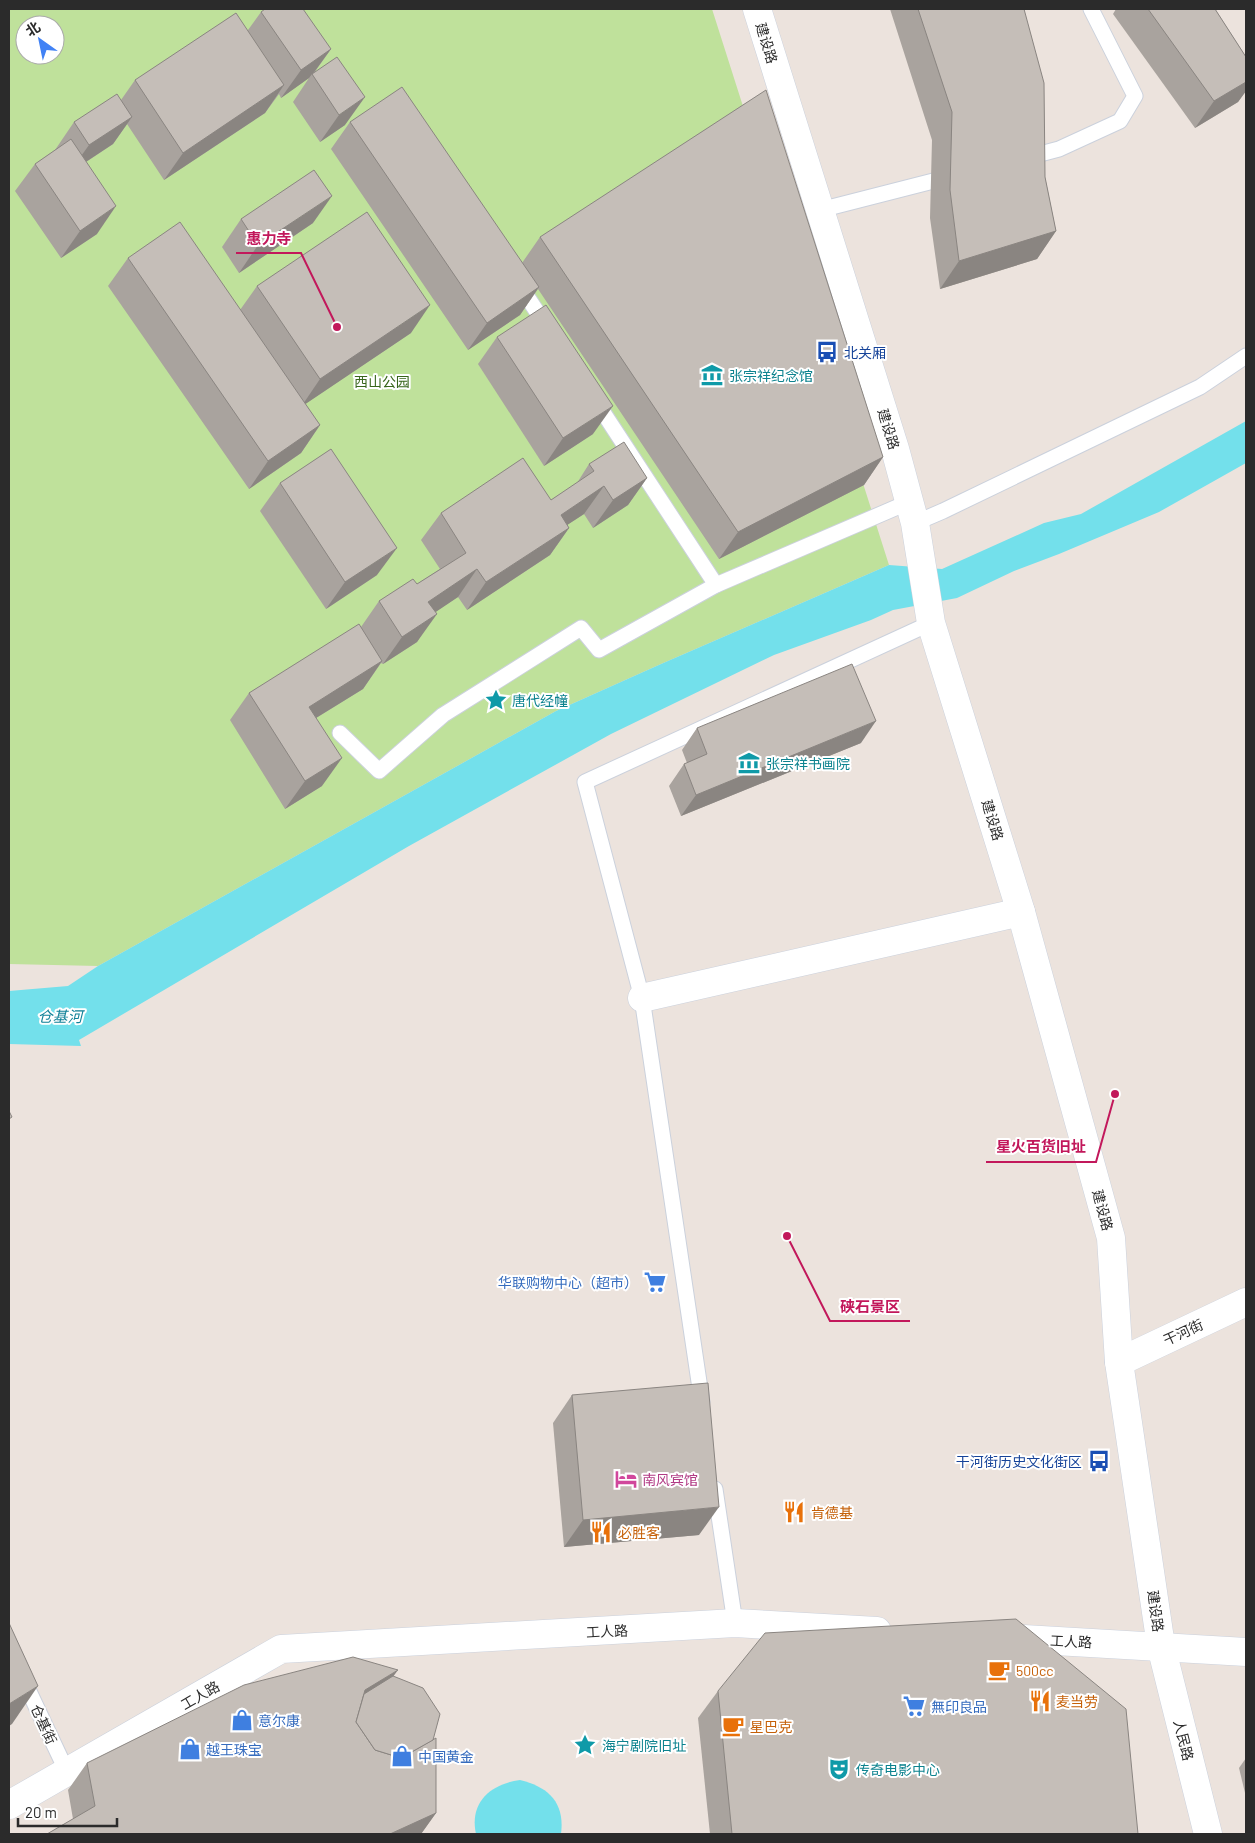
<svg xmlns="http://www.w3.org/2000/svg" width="1255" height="1843" font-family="Barlow,'Noto Sans SC',sans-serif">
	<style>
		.green { fill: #bfe19b; fill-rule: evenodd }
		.water { fill: #73e0eb }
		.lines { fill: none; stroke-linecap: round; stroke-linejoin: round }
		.lane-casing { stroke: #cbd1dc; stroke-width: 17 }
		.street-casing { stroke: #cbd1dc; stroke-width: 29 }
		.secondary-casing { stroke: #cbd1dc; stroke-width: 29 }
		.lane { stroke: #fff; stroke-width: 15 }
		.street { stroke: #fff; stroke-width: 28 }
		.secondary { stroke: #fff; stroke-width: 28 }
		.wall { fill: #a9a39e }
		.shaded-wall { fill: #8a8581 }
		.building { fill: #c5beb8; stroke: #8a8581 }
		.labels { text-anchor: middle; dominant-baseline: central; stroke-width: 4; stroke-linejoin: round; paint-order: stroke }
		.street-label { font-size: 14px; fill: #2b2b2b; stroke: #fff }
		.transit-label { font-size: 14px; fill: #164399; stroke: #fff; text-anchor: start }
		.culture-label { font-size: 14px; fill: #0d838f; stroke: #fff; text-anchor: start }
		.park-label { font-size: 14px; fill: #38661c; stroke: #fff }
		.shop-label { font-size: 14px; fill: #366cbe; stroke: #fff; text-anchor: start }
		.hotel-label { font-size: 14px; fill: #b23c85; stroke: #fff; text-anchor: start }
		.food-label { font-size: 14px; fill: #c56008; stroke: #fff; text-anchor: start }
		.water-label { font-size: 15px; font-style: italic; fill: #118198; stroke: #fff }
		.leader { fill: none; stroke: #c2185b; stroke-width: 2 }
		.callout-dot { fill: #c2185b; stroke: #fff; stroke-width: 2 }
		.callout-label { font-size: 15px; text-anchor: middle; font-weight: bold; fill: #c2185b; stroke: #fff; stroke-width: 4; stroke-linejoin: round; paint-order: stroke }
	</style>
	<rect width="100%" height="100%" fill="#ece3dd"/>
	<path class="green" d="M9 9H712L889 565 661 664 556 711 98 966 9 964ZM25 25H55V55H25Z"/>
	<g class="water">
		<polygon points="1246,421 1246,463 1159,512 1059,554 1014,571 957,598 893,610 871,620 774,655 611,734 409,846 79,1040 81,1046 9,1044 9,991 68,986 98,966 556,711 661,664 889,565 942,569 1044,523 1081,514"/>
		<path d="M520 1780C549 1787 565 1803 561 1834H476C469 1802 491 1784 520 1780Z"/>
	</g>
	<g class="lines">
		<g class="lane-casing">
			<g id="lane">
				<polyline points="1025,158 1059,149 1120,121 1135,96 1091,9"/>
				<polyline points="820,210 949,177"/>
				<polyline points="518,283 547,327"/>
				<polyline points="595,400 716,585"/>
				<polyline points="915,523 943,511 1200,387 1246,356"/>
				<polyline points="340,733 379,771 443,715 581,628 599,650 716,585 909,502"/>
				<polyline points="702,1402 642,998 585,782 931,623"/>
				<polyline points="715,1489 735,1623"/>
				<polyline points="9,1649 67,1772"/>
			</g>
		</g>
		<g class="street-casing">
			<g id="street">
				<polyline points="642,998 1021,912"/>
				<polyline points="1119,1362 1246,1302"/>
			</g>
		</g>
		<g class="secondary-casing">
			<g id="secondary">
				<polyline points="757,9 895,449 915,523 931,623 1021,912 1111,1238 1119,1362 1161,1646 1208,1834"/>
				<polyline points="1005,1638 1246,1652"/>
				<polyline points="9,1805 281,1649 735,1623 877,1631"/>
			</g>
		</g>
		<use href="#lane" class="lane"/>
		<use href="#street" class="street"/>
		<use href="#secondary" class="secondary"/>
	</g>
	<g class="wall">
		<polygon points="890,9 1024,9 1045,177 1056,231 1037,259 940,289 930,218 932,140"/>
		<polygon points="1116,9 1215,9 1246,57 1246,91 1238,102 1195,128 1113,14"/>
		<polygon points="261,12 331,49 314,73 345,125 320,142 293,102 309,78 281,98 279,94 265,113 164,180 127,124 113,144 86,162 97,234 61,258 15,191 35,164 55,150 74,122 121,100 135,80 248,30"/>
		<polygon points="350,122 522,263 540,237 883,457 864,485 719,559 538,289 520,315 468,350 331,149"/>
		<polygon points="241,219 313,223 239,273 222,247"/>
		<polygon points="128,258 240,310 257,286 411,333 305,404 320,425 301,453 249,489 108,286"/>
		<polygon points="497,337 593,434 544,466 478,364"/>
		<polygon points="589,464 647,478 628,505 593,528 584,514 567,525 569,528 550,555 467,610 458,597 435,612 417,642 383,664 381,663 363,689 316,718 322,786 285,809 230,720 249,693 361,627 379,601 417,584 440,569 421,540 441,513 551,500 577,483"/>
		<polygon points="280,483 377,575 326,609 260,511"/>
		<polygon points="697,728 861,743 681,816 669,786 684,764 687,763 682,750"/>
		<polygon points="572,1395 699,1535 564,1547 553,1423"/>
		<polygon points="393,1676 433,1740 436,1813 421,1834 47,1834 73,1819 68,1790 87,1763"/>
		<polygon points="718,1691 1138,1834 710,1834 698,1718"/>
		<polygon points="1246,1758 1246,1797 1239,1768"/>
	</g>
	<g class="shaded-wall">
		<polygon points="331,49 312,75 312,74 309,78 281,98 301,70"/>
		<polygon points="1246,82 1246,91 1238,102 1195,128 1214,101"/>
		<polygon points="284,85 265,113 164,180 183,153"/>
		<polygon points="365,97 345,125 320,142 339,115"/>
		<polygon points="132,117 113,144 69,173 89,145"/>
		<polygon points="332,196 313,223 239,273 258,245"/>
		<polygon points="116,206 97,234 61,258 80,231"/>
		<polygon points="1056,231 1037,259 940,289 959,261"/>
		<polygon points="539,287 520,315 468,350 487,323"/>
		<polygon points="430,305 411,333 301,407 320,379"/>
		<polygon points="613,406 593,434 544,466 563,438"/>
		<polygon points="320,425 301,453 249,489 268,461"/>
		<polygon points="883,457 864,485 719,559 738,532"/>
		<polygon points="647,478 628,505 593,528 613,500"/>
		<polygon points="604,486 584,514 541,542 561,515"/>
		<polygon points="569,528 550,555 467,610 486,582"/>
		<polygon points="397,548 377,575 326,609 345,582"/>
		<polygon points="477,569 458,597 409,630 428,602"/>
		<polygon points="437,614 417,642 383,664 402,637"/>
		<polygon points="382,661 363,689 290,734 309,707"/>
		<polygon points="876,721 861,743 681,816 696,795"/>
		<polygon points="342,758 322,786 285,809 305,781"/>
		<polygon points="719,1507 699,1535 564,1547 583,1520"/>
		<polygon points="398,1670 378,1697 357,1711 365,1690"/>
		<polygon points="38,1686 12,1724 9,1726 9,1704"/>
		<polygon points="436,1813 421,1834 390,1834"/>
	</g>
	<g class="building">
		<polygon points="265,9 303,9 331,49 301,70 261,12"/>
		<polygon points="918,9 1024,9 1044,83 1045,177 1056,231 959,261 950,190 952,112"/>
		<polygon points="1148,9 1215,9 1246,57 1246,82 1214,101"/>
		<polygon points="236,13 284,85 183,153 135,80"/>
		<polygon points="337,57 365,97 339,115 312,74"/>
		<polygon points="402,87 539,287 487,323 350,122"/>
		<polygon points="766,90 883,457 738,532 540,237"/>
		<polygon points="117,94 132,117 89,145 74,122"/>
		<polygon points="71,139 116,206 80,231 35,164"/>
		<polygon points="314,170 332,196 258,245 241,219"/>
		<polygon points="367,212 430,305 320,379 257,286"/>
		<polygon points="180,222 320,425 268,461 128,258"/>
		<polygon points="546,305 613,406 563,438 497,337"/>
		<polygon points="624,442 647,478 613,500 604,486 561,515 569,528 486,582 477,569 428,602 437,614 402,637 379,601 413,579 417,584 466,553 441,513 523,458 551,500 594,471 589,464"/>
		<polygon points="331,449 397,548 345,582 280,483"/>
		<polygon points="359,624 382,661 309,707 342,758 305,781 249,693"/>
		<polygon points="852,664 876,721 696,795 684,764 707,754 697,728"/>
		<polygon points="9,1111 12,1117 9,1119"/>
		<polygon points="708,1383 719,1507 583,1520 572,1395"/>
		<polygon points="1016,1619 1126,1709 1138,1834 732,1834 718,1691 765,1633"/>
		<polygon points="9,1623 38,1686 9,1704"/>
		<polygon points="353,1657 398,1670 365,1690 356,1722 375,1750 401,1758 436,1738 436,1813 390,1834 47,1834 95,1806 87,1763 244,1685"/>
		<polygon points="393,1676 423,1688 440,1714 433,1740 401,1758 375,1750 356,1722 364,1694"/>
	</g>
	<defs>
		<g id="bus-bare" transform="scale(1.725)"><path d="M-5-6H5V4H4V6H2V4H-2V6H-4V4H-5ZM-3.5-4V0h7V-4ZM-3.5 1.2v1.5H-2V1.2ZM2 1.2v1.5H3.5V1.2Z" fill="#1a4fb4" stroke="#fff" stroke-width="2.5" paint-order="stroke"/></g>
		<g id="museum-bare" transform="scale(1.725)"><path d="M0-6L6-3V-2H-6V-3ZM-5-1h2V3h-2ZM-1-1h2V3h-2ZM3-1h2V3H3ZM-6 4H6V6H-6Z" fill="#0f9aa8" stroke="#fff" stroke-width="2.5" paint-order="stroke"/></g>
		<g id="sight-bare" transform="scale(1.725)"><path d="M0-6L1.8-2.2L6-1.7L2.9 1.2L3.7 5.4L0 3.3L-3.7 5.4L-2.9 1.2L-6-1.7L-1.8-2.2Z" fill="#0f9aa8" stroke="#fff" stroke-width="2.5" paint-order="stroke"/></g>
		<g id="supermarket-bare" transform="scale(1.725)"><path d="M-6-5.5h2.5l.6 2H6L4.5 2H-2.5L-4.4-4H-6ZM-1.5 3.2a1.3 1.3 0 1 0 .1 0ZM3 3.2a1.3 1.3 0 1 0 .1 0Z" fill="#3f7fe0" stroke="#fff" stroke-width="2.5" paint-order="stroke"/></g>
		<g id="hotel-bare" transform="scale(1.725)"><path d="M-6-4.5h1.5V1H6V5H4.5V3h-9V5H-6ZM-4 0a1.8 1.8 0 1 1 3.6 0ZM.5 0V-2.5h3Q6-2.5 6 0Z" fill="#d1479c" stroke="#fff" stroke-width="2.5" paint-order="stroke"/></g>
		<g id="restaurant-bare" transform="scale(1.725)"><path d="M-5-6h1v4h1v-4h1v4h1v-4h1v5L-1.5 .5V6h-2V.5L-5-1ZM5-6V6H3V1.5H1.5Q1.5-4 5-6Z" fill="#e8710a" stroke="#fff" stroke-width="2.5" paint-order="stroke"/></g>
		<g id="cafe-bare" transform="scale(1.725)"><path d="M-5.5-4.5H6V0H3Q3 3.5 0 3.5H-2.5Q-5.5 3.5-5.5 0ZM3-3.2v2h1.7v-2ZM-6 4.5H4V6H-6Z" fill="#e8710a" stroke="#fff" stroke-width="2.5" paint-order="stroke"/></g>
		<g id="shop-bare" transform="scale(1.725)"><path d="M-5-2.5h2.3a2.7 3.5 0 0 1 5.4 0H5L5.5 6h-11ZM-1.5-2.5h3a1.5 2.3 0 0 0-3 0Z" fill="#3f7fe0" stroke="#fff" stroke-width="2.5" paint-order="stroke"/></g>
		<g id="theatre-bare" transform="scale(1.725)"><path d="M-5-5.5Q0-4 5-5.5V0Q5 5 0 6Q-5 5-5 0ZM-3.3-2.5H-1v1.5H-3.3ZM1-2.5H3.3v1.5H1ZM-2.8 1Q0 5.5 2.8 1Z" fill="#0f9aa8" stroke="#fff" stroke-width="2.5" paint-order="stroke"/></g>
	</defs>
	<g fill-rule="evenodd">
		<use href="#bus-bare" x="827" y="352"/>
		<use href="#museum-bare" x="712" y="375"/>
		<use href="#sight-bare" x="496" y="700"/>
		<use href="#museum-bare" x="749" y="763"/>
		<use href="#supermarket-bare" x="655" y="1282"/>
		<use href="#bus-bare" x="1099" y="1461"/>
		<use href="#hotel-bare" x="626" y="1479"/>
		<use href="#restaurant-bare" x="794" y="1512"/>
		<use href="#restaurant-bare" x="601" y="1532"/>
		<use href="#cafe-bare" x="999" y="1670"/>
		<use href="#restaurant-bare" x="1040" y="1701"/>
		<use href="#supermarket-bare" x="914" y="1706"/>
		<use href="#shop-bare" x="242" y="1720"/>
		<use href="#cafe-bare" x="733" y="1726"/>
		<use href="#sight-bare" x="585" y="1745"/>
		<use href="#shop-bare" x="190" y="1749"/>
		<use href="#shop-bare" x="402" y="1756"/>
		<use href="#theatre-bare" x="839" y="1769"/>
	</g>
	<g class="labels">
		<g class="street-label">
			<text transform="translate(767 43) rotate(73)">建设路</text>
			<text transform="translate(889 429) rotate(73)">建设路</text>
			<text transform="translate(993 820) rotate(73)">建设路</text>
			<text transform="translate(1103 1210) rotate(75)">建设路</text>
			<text transform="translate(1183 1332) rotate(-25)">干河街</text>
			<text transform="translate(1156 1611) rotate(82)">建设路</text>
			<text transform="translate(607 1631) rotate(-3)">工人路</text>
			<text transform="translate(1071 1641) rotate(3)">工人路</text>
			<text transform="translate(200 1695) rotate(-30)">工人路</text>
			<text transform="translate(44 1724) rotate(65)">仓基街</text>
			<text transform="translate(1184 1740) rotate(76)">人民路</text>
		</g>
		<g class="transit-label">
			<text x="844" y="352">北关厢</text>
			<text x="1082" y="1461" text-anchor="end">干河街历史文化街区</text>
		</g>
		<g class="culture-label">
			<text x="729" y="375">张宗祥纪念馆</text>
			<text x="512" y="700">唐代经幢</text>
			<text x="766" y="763">张宗祥书画院</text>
			<text x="602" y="1745">海宁剧院旧址</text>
			<text x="856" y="1769">传奇电影中心</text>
		</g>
		<g class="park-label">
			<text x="382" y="381">西山公园</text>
		</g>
		<g class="shop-label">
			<text x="638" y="1282" text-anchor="end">华联购物中心（超市）</text>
			<text x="931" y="1706">無印良品</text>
			<text x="258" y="1720">意尔康</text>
			<text x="206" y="1749">越王珠宝</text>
			<text x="418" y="1756">中国黄金</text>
		</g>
		<g class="hotel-label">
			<text x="642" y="1479">南风宾馆</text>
		</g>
		<g class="food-label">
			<text x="811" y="1512">肯德基</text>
			<text x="618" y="1532">必胜客</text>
			<text x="1016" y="1670">500cc</text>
			<text x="1056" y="1701">麦当劳</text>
			<text x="750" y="1726">星巴克</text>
		</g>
		<g class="water-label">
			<text x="60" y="1016">仓基河</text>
		</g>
	</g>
	<path class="leader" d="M337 327L301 253H236M1115 1094L1096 1162H986M787 1236L830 1321H910"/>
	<g class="callout-dot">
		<circle cx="337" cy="327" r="5"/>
		<circle cx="1115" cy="1094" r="5"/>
		<circle cx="787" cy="1236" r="5"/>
	</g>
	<g class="callout-label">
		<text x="269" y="244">惠力寺</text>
		<text x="1041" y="1152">星火百货旧址</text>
		<text x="870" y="1312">硖石景区</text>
	</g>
	<rect width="1255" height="1843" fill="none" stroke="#2b2b2b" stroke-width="20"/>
	<g transform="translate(40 40) rotate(327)"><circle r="24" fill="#ffffff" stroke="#aaaaaa"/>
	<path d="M0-4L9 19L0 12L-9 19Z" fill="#4182f5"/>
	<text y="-8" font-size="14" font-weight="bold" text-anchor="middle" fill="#2b2b2b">北</text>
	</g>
	<path d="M18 1818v8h99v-8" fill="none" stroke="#2b2b2b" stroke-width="2.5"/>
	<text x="25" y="1818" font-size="15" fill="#2b2b2b" stroke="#ffffff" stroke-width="4" paint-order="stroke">20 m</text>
</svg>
